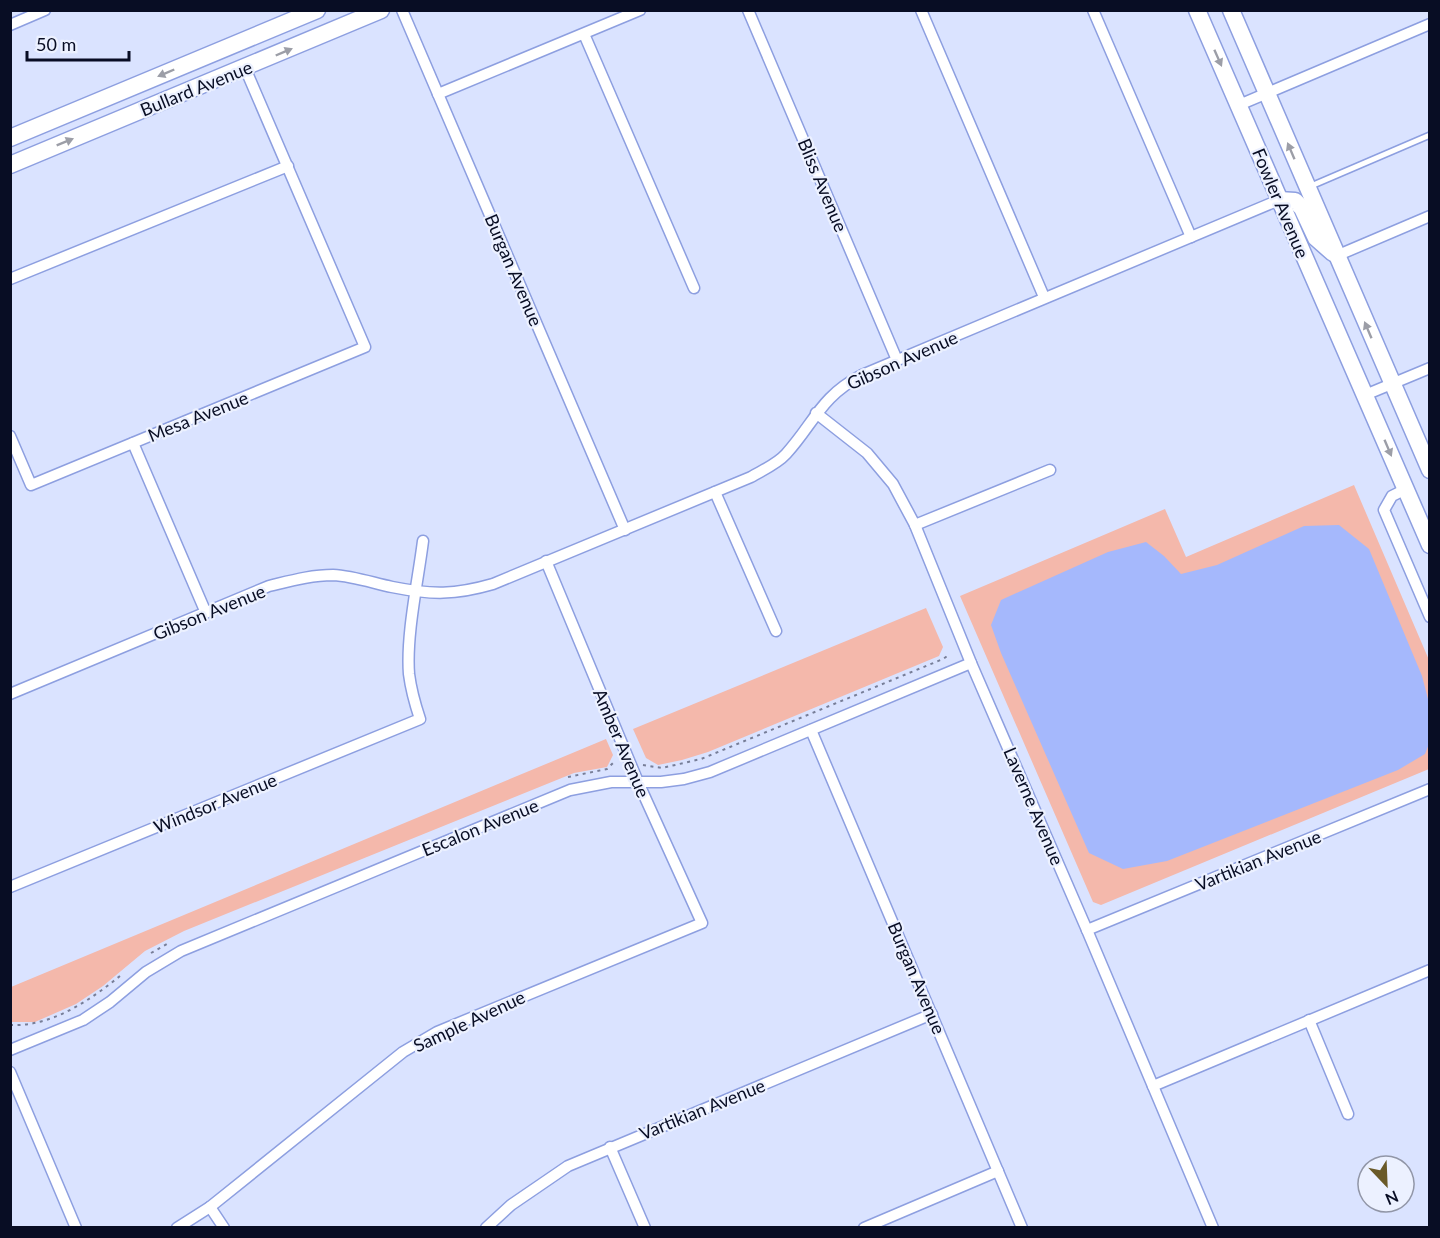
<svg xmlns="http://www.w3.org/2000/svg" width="1440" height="1238" font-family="Lato,sans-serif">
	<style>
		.green { fill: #f4b8ab }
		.water { fill: #a5b8fc }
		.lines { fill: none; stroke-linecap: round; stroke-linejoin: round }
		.service-casing { stroke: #8d9fe0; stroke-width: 8 }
		.minor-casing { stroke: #8d9fe0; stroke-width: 13 }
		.secondary-casing { stroke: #8d9fe0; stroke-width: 19 }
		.path { stroke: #777e98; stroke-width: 2; stroke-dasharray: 3 4.5; stroke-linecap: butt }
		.service { stroke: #fff; stroke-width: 5 }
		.minor { stroke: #fff; stroke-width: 10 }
		.secondary { stroke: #fff; stroke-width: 16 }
		.oneway { fill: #9c9ea7 }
		.labels { text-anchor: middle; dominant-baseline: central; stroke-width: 4.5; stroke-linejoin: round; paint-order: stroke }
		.street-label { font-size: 18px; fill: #080d24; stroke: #ecf1ff }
	</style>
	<rect width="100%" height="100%" fill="#dae3ff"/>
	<g class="green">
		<polygon points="1354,485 1429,660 1429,769 1101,905 1093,902 960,596 1165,509 1186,557"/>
		<polygon points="926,608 943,647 939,656 708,752 682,760 658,765 646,758 633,729"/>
		<polygon points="606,739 613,755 607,767 574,773 184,931 145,951 103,986 76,1004 35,1022 11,1022 11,987"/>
	</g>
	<polygon class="water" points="1339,525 1369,549 1422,676 1429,703 1429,744 1425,754 1398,770 1167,861 1123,869 1089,853 1001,653 991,625 1001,600 1108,552 1146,542 1164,556 1181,574 1217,565 1304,526"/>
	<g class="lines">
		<g class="service-casing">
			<polyline id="service" points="1311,186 1430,135"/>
		</g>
		<g class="minor-casing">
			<g id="minor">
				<polyline points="402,10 625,530"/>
				<polyline points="748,10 897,360"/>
				<polyline points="921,10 1044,297"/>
				<polyline points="1093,10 1191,237"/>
				<polyline points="10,25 45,10"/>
				<polyline points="584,34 694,288"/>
				<polyline points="438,94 640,10"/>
				<polyline points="1239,105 1430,24"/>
				<polyline points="1336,256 1430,216"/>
				<polyline points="10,279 288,166"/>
				<polyline points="1365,395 1430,368"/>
				<polyline points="816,413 867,453 893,484 915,525 971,663 1087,930 1213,1228"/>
				<polyline points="10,436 31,485 365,347 245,68"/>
				<polyline points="133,443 206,613"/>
				<polyline points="1406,489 1392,496 1384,510 1430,617"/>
				<polyline points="715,492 776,631"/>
				<polyline points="915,525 1050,470"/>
				<path d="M10 694 269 586C290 581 311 575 333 575 353 576 373 583 392 587 432 595 455 595 493 584L751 477C763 470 777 464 786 454 815 422 820 397 862 375L1279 200"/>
				<polyline points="811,730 1022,1228"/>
				<path d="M10 887 420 719C415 704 411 690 409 674 406 635 418 581 423 541"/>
				<polyline points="1087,930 1430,789"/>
				<polyline points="1309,1020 1348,1114"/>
				<polyline points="10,1050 83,1020 110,1002 146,972 181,951 570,790 611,782 661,782 684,779 710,772 971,663"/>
				<polyline points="10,1072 76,1228"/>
				<polyline points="1153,1086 1430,970"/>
				<polyline points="610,1147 645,1228"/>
				<polyline points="210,1207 224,1228"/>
				<polyline points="177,1228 210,1207 403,1052 437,1032 702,923 638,782 546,561"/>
				<polyline points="486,1228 511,1205 568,1166 932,1014"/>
				<polyline points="864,1228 998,1171"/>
			</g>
		</g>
		<g class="secondary-casing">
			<g id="secondary">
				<polyline points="1197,10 1430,545"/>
				<polyline points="1231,10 1430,470"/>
				<polyline points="10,138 317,10"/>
				<polyline points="10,165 381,10"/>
				<polyline points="1279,200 1295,201 1302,208 1316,238 1333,253"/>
			</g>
		</g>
		<g class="path">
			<polyline points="643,765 662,768 701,759 943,659 950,654"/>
			<polyline points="568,777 607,769 613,763 616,763"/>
			<polyline points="151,953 167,944"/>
			<path d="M10 1025C51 1027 89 1001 120 976"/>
		</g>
		<use href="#service" class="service"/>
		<use href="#minor" class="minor"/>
		<use href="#secondary" class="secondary"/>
	</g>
	<defs><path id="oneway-solid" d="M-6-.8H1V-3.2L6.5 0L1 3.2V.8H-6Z" transform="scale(1.5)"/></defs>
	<g class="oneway">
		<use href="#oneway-solid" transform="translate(284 52) rotate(-23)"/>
		<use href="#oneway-solid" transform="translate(1218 58) rotate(66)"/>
		<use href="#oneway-solid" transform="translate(166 73) rotate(157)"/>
		<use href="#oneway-solid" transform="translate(65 142) rotate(-22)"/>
		<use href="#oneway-solid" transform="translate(1291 151) rotate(-113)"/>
		<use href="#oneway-solid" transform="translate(1368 330) rotate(-113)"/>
		<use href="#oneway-solid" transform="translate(1388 448) rotate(67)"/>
	</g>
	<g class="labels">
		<g class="street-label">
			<text transform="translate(196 88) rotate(-22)">Bullard Avenue</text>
			<text transform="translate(823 185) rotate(67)">Bliss Avenue</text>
			<text transform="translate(1281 203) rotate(67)">Fowler Avenue</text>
			<text transform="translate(514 270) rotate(67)">Burgan Avenue</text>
			<text transform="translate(902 360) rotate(-24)">Gibson Avenue</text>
			<text transform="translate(198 416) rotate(-22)">Mesa Avenue</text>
			<text transform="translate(209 612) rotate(-22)">Gibson Avenue</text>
			<text transform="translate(622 743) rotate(67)">Amber Avenue</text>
			<text transform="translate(215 803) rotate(-22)">Windsor Avenue</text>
			<text transform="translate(1034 806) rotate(67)">Laverne Avenue</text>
			<text transform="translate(480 827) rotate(-22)">Escalon Avenue</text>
			<text transform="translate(1258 860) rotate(-22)">Vartikian Avenue</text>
			<text transform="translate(917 978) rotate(67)">Burgan Avenue</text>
			<text transform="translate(469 1021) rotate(-25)">Sample Avenue</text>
			<text transform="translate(702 1109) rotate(-22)">Vartikian Avenue</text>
		</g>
	</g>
	<rect width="1440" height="1238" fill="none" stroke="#080d24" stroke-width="24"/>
	<g transform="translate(1386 1184) rotate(157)"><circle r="28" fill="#ecf1ff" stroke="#9196a7" stroke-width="1.5"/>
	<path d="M0-4.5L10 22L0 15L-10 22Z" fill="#6a5a28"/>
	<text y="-9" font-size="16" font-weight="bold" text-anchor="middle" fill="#080d24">N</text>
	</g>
	<path d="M27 51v9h102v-9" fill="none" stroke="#080d24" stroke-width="3"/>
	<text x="36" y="51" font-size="18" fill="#080d24" stroke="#ecf1ff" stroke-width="4.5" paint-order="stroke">50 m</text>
</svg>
